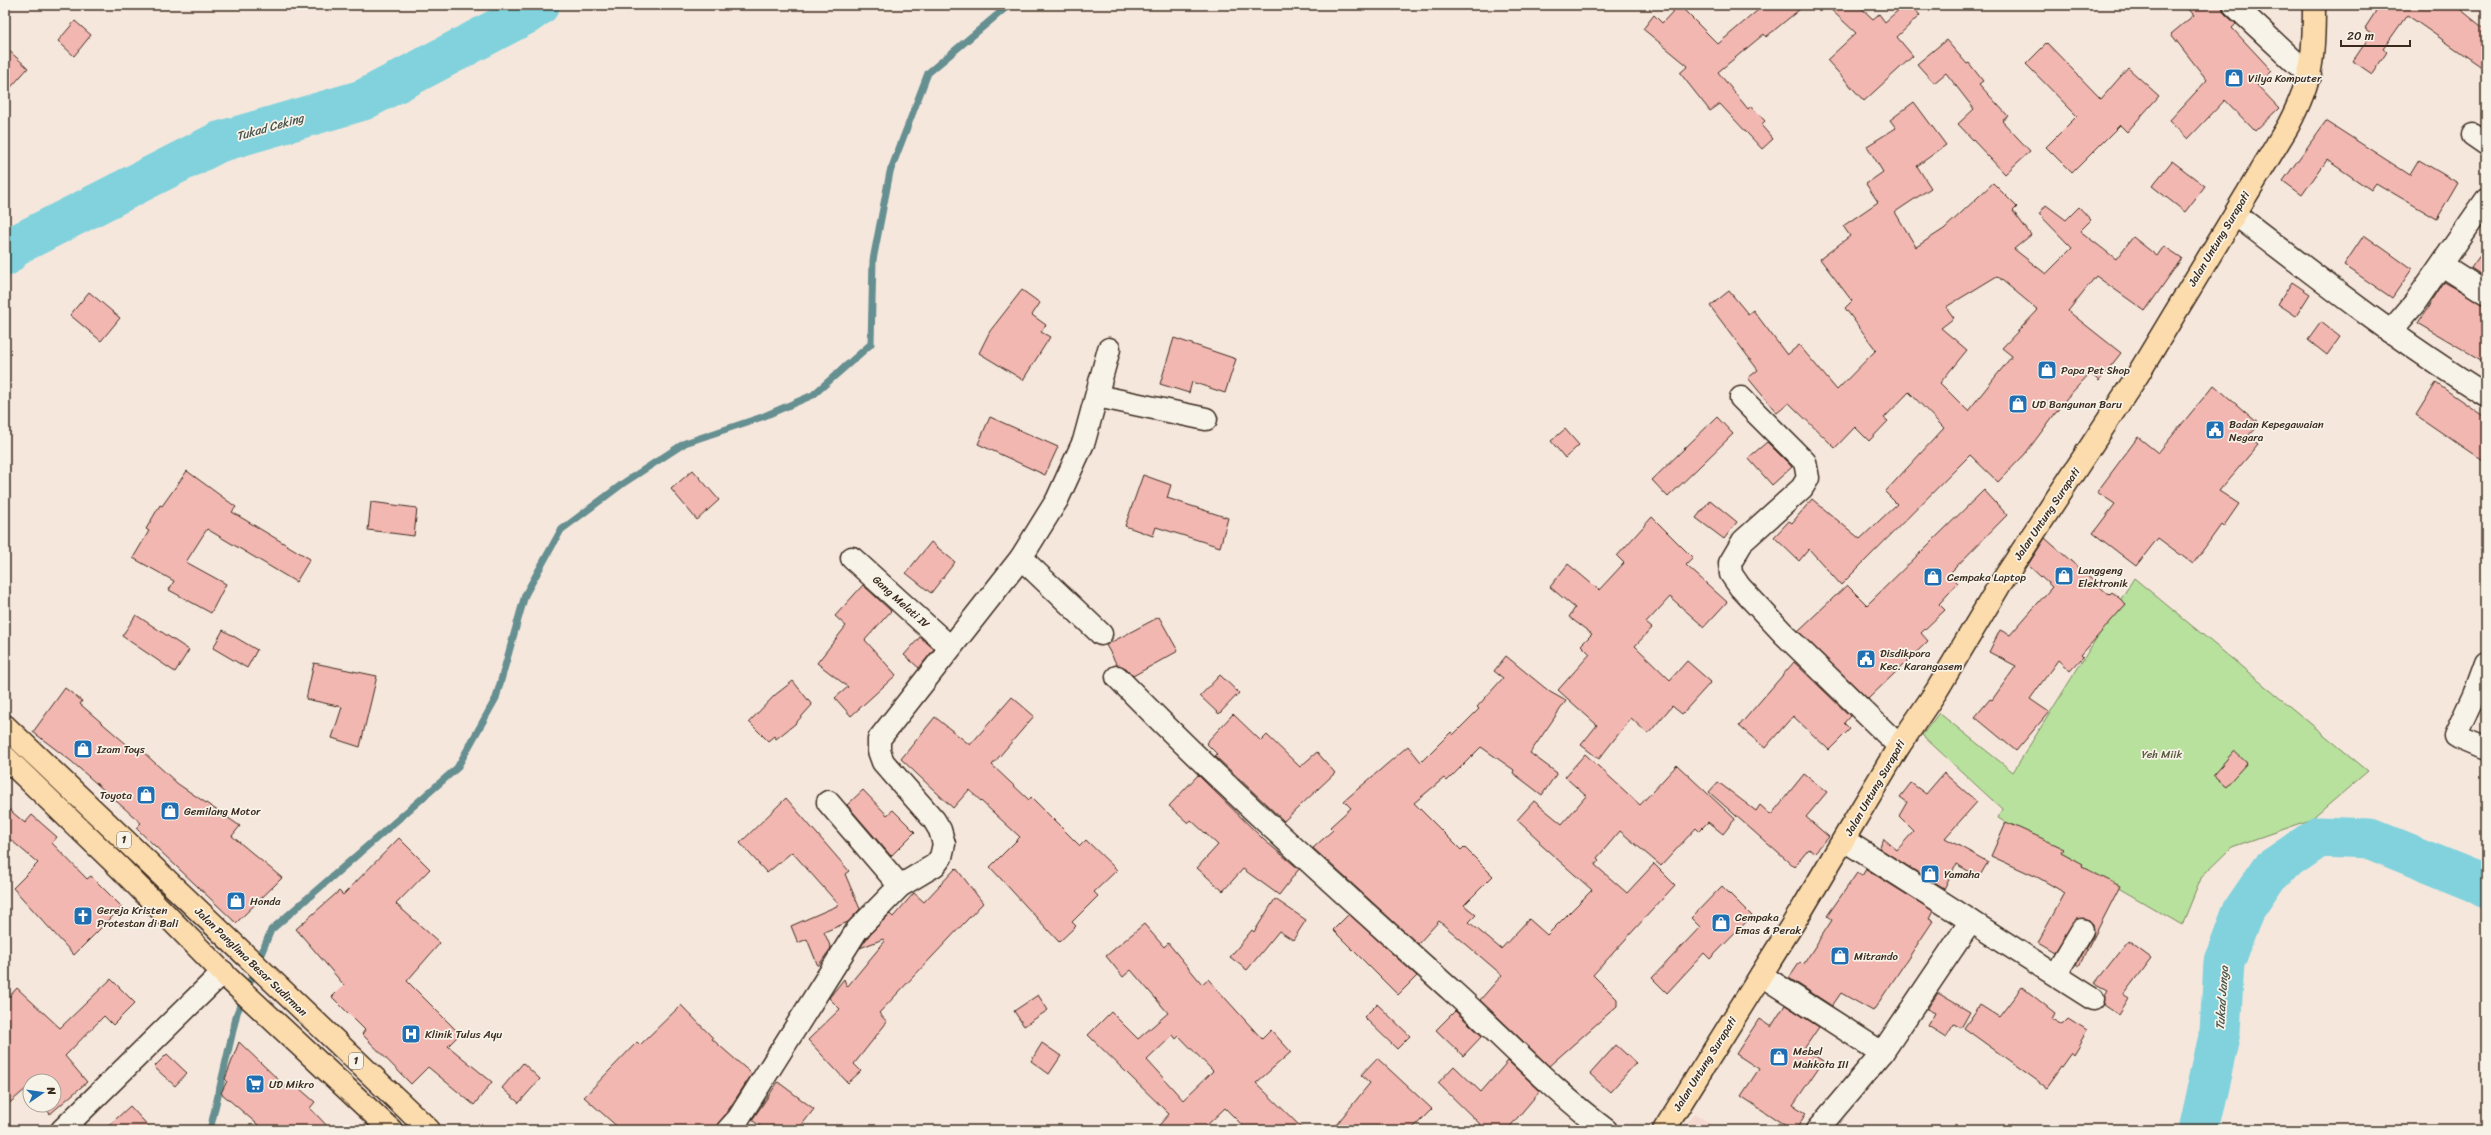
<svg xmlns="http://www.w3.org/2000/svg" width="2491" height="1135" font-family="Sriracha,sans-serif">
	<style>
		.built { fill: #f5d9d0 }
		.green { fill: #b8e19e; stroke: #7a865e }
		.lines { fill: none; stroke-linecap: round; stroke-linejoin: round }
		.stream { stroke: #658f90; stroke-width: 7 }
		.river { stroke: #81d2dc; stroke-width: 41 }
		.building { fill: #f3b7b1; stroke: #3b2a1e; fill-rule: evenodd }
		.minor-casing { stroke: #3b2a1e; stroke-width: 25 }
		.highway-casing { stroke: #3b2a1e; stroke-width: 25 }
		.minor { stroke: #f7f3e8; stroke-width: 22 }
		.highway { stroke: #fcdcac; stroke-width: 22 }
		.labels { text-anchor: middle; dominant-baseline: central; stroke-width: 3.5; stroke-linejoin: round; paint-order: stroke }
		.shield { fill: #f7f3e8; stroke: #73665b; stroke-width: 1 }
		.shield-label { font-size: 10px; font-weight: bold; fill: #3b2a1e }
		.poi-label { font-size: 11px; fill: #3b2a1e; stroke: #f7f3e8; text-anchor: start }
		.street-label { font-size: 11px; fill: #3b2a1e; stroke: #f7f3e8 }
		.park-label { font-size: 11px; fill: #5a583e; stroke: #f7f3e8 }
		.water-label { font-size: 12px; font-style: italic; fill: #4c544e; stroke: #f7f3e8 }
	</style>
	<rect width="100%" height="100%" fill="#f6e7dd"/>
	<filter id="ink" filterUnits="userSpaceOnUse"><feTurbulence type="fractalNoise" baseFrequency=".025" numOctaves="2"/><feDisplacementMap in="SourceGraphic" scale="8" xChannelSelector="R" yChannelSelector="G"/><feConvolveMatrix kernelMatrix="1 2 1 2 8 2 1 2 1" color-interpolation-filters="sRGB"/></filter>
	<g filter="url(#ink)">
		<polygon class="built" points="1694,1113 1720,1130 1683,1130"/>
		<polygon class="green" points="2134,578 2368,771 2312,819 2232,847 2202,876 2182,925 1998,818 2002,809 1922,735 1939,713 2013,772"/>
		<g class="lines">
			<polyline class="stream" points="210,1130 237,1013 271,930 457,768 496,698 525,595 561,530 625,482 685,443 762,417 813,395 871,344 873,260 890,172 928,73 1009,5"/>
			<g class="river">
				<polyline points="5,256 16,245 219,142 363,100 528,13 539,5"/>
				<polyline points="2198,1130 2220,1032 2224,962 2243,911 2271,870 2319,837 2371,839 2469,879 2486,888"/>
			</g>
		</g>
		<g class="building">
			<polygon points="1679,5 1718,44 1764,5 1805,5 1766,37 1764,34 1718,72 1748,109 1751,106 1765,121 1761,125 1773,139 1762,149 1720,104 1710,111 1680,73 1688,66 1643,29 1654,15 1662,23"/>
			<polygon points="1826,5 1858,5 1873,19 1879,14 1885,22 1904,5 1911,5 1920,15 1897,37 1913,56 1864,101 1827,60 1856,33"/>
			<polygon points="2185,5 2222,5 2225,14 2236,24 2232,28 2272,71 2257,85 2279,108 2255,131 2225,100 2188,139 2169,121 2207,80 2171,34 2194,15"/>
			<polygon points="2380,5 2455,5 2486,30 2486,70 2407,15 2383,49 2387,52 2372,74 2353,61 2372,33 2365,28"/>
			<polygon points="75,21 91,35 74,56 58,41"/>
			<polygon points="1946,40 1967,64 1969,63 1983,81 1979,84 2008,116 2002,121 2030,151 2005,174 1958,124 1974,109 1946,73 1934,83 1917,64"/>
			<polygon points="2047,43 2101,99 2128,68 2159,96 2127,132 2120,125 2072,173 2046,147 2077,116 2026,64"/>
			<polygon points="5,47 28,68 5,94"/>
			<path d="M1914 102 1946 145 1917 166 1931 188 1895 212 1916 247 1944 229 1993 183 2017 207 2013 211 2031 235 2014 249 2046 274 2072 248 2039 214 2046 205 2066 220 2079 207 2091 220 2080 231 2116 259 2133 237 2157 256 2164 246 2182 258 2145 311 2096 276 2068 311 2121 353 2099 381 2090 373 2066 399 2025 454 1998 482 1970 455 1841 585 1809 549 1799 561 1774 537 1789 521 1792 523 1812 499 1860 539 1897 504 1885 492 1944 428 1909 392 1884 418 1888 421 1869 441 1855 427 1835 448 1789 403 1777 413 1748 378 1758 370 1710 306 1729 291 1748 314 1753 310 1787 355 1799 345 1837 390 1876 350 1845 308 1852 301 1820 259 1850 236 1843 226 1878 202 1866 184 1883 172 1867 146 1896 128 1890 120ZM1997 276 2038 310 2002 348 2012 356 1968 411 1940 383 1967 350 1941 328 1954 318 1946 307Z"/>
			<polygon points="2326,121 2410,175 2419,160 2458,183 2437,219 2376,183 2371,190 2327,160 2302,195 2283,181"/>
			<polygon points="2172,161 2205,186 2185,212 2152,186"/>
			<polygon points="2364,235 2412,269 2392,298 2344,265"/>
			<polygon points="2486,247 2486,278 2471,268"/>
			<polygon points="2292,282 2310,294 2296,316 2278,304"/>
			<polygon points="2444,282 2486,305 2486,363 2418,323"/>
			<polygon points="1022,290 1040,303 1032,315 1046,325 1041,332 1050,337 1023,380 979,353 990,331"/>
			<polygon points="89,292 120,318 101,341 70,315"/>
			<polygon points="2321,322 2340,337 2327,355 2308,340"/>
			<polygon points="1174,338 1236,359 1225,393 1192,382 1189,393 1160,384"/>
			<polygon points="2436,383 2486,418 2486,463 2416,415"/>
			<polygon points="2214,385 2259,424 2248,436 2258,445 2219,491 2239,504 2223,527 2221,525 2193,564 2158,538 2136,566 2093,533 2115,504 2097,492 2138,437 2158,453"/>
			<polygon points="990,417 1058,447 1045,475 978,444"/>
			<polygon points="1717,417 1733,434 1668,497 1652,480"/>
			<polygon points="1565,429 1579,445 1565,458 1551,441"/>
			<polygon points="1767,442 1792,467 1772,485 1748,458"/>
			<polygon points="693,470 719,500 697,520 671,489"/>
			<polygon points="187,471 236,507 232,512 310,559 296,582 207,529 186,562 226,584 211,613 169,590 174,581 133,558 149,531 146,529 160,505 162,506"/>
			<polygon points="1143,475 1171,485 1167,498 1228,518 1220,547 1156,527 1153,536 1125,526"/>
			<polygon points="1984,490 2007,515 1949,574 1958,583 1939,604 1945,610 1921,633 1928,641 1868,699 1798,631 1847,585 1867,605"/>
			<polygon points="1710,500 1737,522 1724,539 1696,518"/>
			<polygon points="371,502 417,508 414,536 368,530"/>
			<polygon points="1652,517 1693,558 1686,565 1727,602 1704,627 1670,597 1646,623 1652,628 1635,646 1670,680 1687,661 1711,682 1682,714 1672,706 1648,734 1631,718 1599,759 1581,745 1597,725 1558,690 1590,654 1581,645 1592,634 1569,617 1575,608 1550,587 1568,564 1599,590 1624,563 1617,556"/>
			<polygon points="2045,538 2109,595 2112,592 2126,604 2081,655 2083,657 2070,671 2058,660 2030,699 2049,712 2016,751 1975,717 1990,699 1992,700 2016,666 1989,652 2000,630 2010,635 2052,587 2028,565"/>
			<polygon points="931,542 955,562 931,593 906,573"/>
			<polygon points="863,585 891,611 865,640 896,675 851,716 835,698 848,687 817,663 846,626 835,616"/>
			<polygon points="136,615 189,650 175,672 122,636"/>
			<polygon points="1159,617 1178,651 1133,676 1126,668 1117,665 1106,645"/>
			<polygon points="223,630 257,650 247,668 213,648"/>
			<polygon points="920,637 934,649 919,668 904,655"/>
			<polygon points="1506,656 1550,692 1566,701 1530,753 1557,773 1542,795 1513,773 1514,770 1481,747 1447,781 1444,778 1414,803 1461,850 1464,847 1493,876 1464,905 1476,915 1469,922 1501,949 1529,919 1547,935 1592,890 1539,843 1540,841 1517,820 1534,801 1562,824 1586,796 1565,777 1585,754 1640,805 1677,765 1735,819 1723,834 1708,822 1699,831 1696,828 1661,866 1620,831 1597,858 1599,860 1595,865 1627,893 1654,864 1675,885 1593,975 1617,999 1617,1006 1549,1066 1480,1000 1502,975 1439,921 1418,944 1313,848 1333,830 1330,827 1351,808 1344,801 1408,746 1421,762 1451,732 1453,735 1479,709 1477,707 1503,678 1494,671"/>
			<polygon points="1794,662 1850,716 1844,723 1850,729 1829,750 1793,716 1765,748 1739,726"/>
			<polygon points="314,663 377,676 360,747 332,738 342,707 306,699"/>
			<polygon points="1220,675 1239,693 1219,714 1200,696"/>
			<polygon points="793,681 812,705 795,724 776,739 774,736 768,741 749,722 775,695"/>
			<polygon points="65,688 82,701 80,704 139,755 142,751 178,784 240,826 232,836 282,878 236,923 136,828 141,823 71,761 33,732"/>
			<polygon points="1012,697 1034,716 992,765 1029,800 1031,797 1080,846 1086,840 1117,870 1094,892 1098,896 1072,922 1076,926 1059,942 990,867 1020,837 969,790 953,808 901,759 935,717 970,745"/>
			<polygon points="1233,714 1261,741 1267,735 1300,767 1317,752 1335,773 1284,821 1215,756 1217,754 1206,743"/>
			<polygon points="2234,751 2247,763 2226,786 2213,775"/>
			<polygon points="1944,773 1977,802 1945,838 1988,862 1979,877 1956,864 1944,889 1879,848 1884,839 1897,850 1914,831 1899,816 1907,802 1900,797 1911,783 1926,794"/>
			<polygon points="1804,774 1827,792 1806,817 1829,837 1814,853 1809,849 1794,867 1709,792 1718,782 1756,811 1760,805 1771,815"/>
			<polygon points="1198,775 1264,840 1299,869 1279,895 1243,869 1223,891 1197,868 1218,845 1191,820 1188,823 1169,806"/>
			<polygon points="863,790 887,815 893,810 915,832 891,856 847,805"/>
			<polygon points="786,798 849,871 845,874 860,909 848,922 824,932 831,948 818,966 807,939 798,943 791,926 839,905 792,852 767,873 740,843"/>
			<polygon points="5,806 25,823 32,815 57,837 52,843 87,879 91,876 122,907 74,955 13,888 38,863 5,835"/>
			<polygon points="2006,822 2063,848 2061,852 2083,864 2082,867 2120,886 2079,966 2076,964 2093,936 2093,924 2088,919 2076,919 2055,952 2038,942 2065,893 2039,878 1991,856"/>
			<polygon points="399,838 430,869 396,904 440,943 407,981 460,1034 448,1046 492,1082 474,1105 428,1067 411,1084 362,1034 365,1030 332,997 344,985 296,929 339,891 343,895"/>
			<polygon points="956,868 983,903 879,1013 887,1022 854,1064 861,1071 848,1083 808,1040 840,1009 829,998 844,979 847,987 885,941 883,939 860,948 870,934 890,914 893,917 914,893 924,902"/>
			<polygon points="1866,869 1933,911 1929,919 1933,921 1873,1011 1841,993 1832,1006 1789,978 1800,962 1803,965 1832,920 1827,916 1857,873 1862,876"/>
			<polygon points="1722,886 1752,916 1710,959 1704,953 1667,993 1652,978 1700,927 1691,918"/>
			<polygon points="1275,899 1306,920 1293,940 1279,931 1247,970 1230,957 1252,930 1254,932"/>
			<polygon points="1349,914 1417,976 1398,995 1333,930"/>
			<path d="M1144 924 1164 947 1168 943 1202 984 1208 979 1262 1039 1271 1030 1291 1052 1256 1083 1304 1130H1247L1225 1108 1202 1130H1155L1169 1114 1088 1035 1111 1012 1138 1039 1168 1013 1131 970 1123 977 1106 956ZM1173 1035 1176 1039 1179 1036 1213 1071 1183 1100 1147 1060Z"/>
			<polygon points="2128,941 2151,958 2123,995 2129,999 2119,1015 2104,1005 2105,995 2108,990 2095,983"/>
			<polygon points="111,979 135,1003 113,1025 104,1016 65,1056 87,1082 50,1114 43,1105 54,1105 54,1081 30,1081 30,1090 28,1087 5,1107 5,1001 17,988 60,1028"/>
			<polygon points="2022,987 2055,1013 2052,1019 2062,1025 2068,1019 2087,1031 2073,1054 2071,1052 2046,1087 1964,1028 1980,1005 1999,1017"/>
			<polygon points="1938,993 1970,1012 1961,1028 1954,1024 1946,1037 1928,1026 1935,1013 1927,1009"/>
			<polygon points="1038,995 1048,1010 1024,1026 1014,1011"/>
			<polygon points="1377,1004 1410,1036 1397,1049 1364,1017"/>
			<polygon points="681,1005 713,1038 712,1039 752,1074 715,1130 621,1130 584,1097 637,1042 640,1045"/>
			<polygon points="1785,1005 1819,1027 1804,1049 1823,1061 1793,1105 1806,1113 1796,1130 1792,1130 1741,1096 1759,1069 1736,1054 1759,1019 1771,1027"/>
			<polygon points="1455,1011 1482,1036 1463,1056 1436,1030"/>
			<polygon points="239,1042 286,1087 292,1082 315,1102 310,1108 331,1130 264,1130 221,1093 227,1081 225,1079"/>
			<polygon points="1042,1043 1061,1056 1049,1074 1031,1061"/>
			<polygon points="1616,1045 1636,1063 1610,1092 1590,1074"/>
			<polygon points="167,1054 187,1073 175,1086 154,1067"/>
			<polygon points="1377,1058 1432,1109 1411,1130 1332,1130 1370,1083 1361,1075"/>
			<polygon points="1508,1061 1540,1091 1507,1130 1486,1130 1438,1083 1454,1066 1481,1092"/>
			<polygon points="523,1063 540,1079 519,1103 502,1088"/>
			<polygon points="778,1082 814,1109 798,1130 765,1130 752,1120"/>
			<polygon points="130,1106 152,1130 104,1130"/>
		</g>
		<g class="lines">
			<g class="minor-casing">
				<g id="minor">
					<polyline points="2234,5 2310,76"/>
					<polyline points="2473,135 2486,144"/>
					<path d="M2235 214C2317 277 2397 340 2486 395"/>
					<polyline points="2442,265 2486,293"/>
					<polyline points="2390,332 2414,304 2486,200"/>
					<polyline points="1097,396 1206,419"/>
					<polyline points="1741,398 1805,462 1808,478 1802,488 1743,541 1730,563 1731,574 1740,587 1783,633 1899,746"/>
					<polyline points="852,558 950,647"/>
					<polyline points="1021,558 1101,634"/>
					<polyline points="2486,662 2474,695 2455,736 2486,749"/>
					<path d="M1117 677C1224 787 1338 888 1452 991 1503 1037 1550 1088 1606 1130"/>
					<polyline points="828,802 900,886"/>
					<polyline points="1844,840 2093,999"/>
					<polyline points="2056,974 2082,930"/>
					<polyline points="1761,975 1882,1053"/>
					<polyline points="62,1130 223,972"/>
					<polyline points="728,1130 738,1119 857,930 900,886 935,865 941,857 944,844 940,830 934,820 883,762 879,751 879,739 1021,558 1057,500 1084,441 1109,349"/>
					<polyline points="1817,1130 1882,1053 1971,921"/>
				</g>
			</g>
			<g class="highway-casing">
				<g id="highway">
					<polyline points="5,726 429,1130"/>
					<polyline points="5,757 120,868 229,979 391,1130"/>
					<path d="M1664 1130 1804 906 1899 746 1937 690 1999 586 2137 376 2288 126C2313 78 2314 58 2314 5"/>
				</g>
			</g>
			<use href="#minor" class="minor"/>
			<use href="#highway" class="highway"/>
		</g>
	</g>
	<defs>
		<g id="shop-square" transform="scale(1)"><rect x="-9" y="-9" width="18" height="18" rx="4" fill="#1f6fb2" stroke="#f7f3e8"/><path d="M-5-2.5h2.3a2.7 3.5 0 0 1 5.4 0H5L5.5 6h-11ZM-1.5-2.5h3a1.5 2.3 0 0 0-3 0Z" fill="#fff"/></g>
		<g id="civic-square" transform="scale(1)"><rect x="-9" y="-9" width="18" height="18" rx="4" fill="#1f6fb2" stroke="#f7f3e8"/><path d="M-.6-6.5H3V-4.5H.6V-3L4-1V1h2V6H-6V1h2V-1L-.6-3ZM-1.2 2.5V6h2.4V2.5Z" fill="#fff"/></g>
		<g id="church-square" transform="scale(1)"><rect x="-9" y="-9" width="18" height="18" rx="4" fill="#1f6fb2" stroke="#f7f3e8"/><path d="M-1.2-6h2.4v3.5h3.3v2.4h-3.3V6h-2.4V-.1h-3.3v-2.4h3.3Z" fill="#fff"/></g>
		<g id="hospital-square" transform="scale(1)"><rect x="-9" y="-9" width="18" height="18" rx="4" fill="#1f6fb2" stroke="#f7f3e8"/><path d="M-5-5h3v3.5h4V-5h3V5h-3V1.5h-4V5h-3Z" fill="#fff"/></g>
		<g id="supermarket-square" transform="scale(1)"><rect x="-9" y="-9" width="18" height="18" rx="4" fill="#1f6fb2" stroke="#f7f3e8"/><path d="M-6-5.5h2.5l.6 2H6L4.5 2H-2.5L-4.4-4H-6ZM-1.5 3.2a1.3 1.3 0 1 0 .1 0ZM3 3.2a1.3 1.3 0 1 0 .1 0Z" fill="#fff"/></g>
	</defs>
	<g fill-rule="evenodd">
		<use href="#shop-square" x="2234" y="78"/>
		<use href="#shop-square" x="2047" y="370"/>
		<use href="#shop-square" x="2018" y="404"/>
		<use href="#civic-square" x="2215" y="430"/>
		<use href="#shop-square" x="2064" y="576"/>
		<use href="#shop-square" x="1933" y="577"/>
		<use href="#civic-square" x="1866" y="659"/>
		<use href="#shop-square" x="83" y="749"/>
		<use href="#shop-square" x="146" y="795"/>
		<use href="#shop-square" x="170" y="811"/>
		<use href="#shop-square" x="1930" y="874"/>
		<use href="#shop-square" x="236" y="901"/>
		<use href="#church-square" x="83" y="916"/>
		<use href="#shop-square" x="1721" y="923"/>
		<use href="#shop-square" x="1840" y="956"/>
		<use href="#hospital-square" x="411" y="1034"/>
		<use href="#shop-square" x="1779" y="1057"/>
		<use href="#supermarket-square" x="255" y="1084"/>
	</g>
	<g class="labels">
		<g class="shield">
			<rect x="117" y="832" width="14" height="16" rx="3"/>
			<rect x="349" y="1053" width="14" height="16" rx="3"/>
		</g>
		<g class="shield-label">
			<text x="124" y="840">1</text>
			<text x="356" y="1061">1</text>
		</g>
		<g class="poi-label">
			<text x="2248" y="78">Vilya Komputer</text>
			<text x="2061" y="370">Papa Pet Shop</text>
			<text x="2032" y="404">UD Bangunan Baru</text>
			<text x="2229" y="424">Badan Kepegawaian<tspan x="2229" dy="13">Negara</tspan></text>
			<text x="2078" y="570">Langgeng<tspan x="2078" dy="13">Elektronik</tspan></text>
			<text x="1947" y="577">Cempaka Laptop</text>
			<text x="1880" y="653">Disdikpora<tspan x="1880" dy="13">Kec. Karangasem</tspan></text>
			<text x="97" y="749">Izam Toys</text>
			<text x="132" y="795" text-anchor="end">Toyota</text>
			<text x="184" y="811">Gemilang Motor</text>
			<text x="1944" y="874">Yamaha</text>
			<text x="250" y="901">Honda</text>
			<text x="97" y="910">Gereja Kristen<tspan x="97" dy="13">Protestan di Bali</tspan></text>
			<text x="1735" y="917">Cempaka<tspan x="1735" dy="13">Emas &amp; Perak</tspan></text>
			<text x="1854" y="956">Mitrando</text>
			<text x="425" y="1034">Klinik Tulus Ayu</text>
			<text x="1793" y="1051">Mebel<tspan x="1793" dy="13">Mahkota III</tspan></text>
			<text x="269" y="1084">UD Mikro</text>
		</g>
		<g class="street-label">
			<text transform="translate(2219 239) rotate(-59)">Jalan Untung Surapati</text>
			<text transform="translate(2047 514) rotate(-56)">Jalan Untung Surapati</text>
			<text transform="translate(901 602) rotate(42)">Gang Melati IV</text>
			<text transform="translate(1875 788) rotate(-60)">Jalan Untung Surapati</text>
			<text transform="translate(251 962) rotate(44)">Jalan Panglima Besar Sudirman</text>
			<text transform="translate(1705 1064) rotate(-58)">Jalan Untung Surapati</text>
		</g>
		<g class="park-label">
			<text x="2162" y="754">Yeh Miik</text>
		</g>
		<g class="water-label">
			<text transform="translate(270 127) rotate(-16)">Tukad Ceking</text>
			<text transform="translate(2222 998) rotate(-86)">Tukad Janga</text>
		</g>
	</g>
	<rect width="2491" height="1135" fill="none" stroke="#f7f3e8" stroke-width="20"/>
	<rect x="10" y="10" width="2471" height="1115" fill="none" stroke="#3b2a1e" stroke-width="1.5" filter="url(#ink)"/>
	<g transform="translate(42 1093) rotate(77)"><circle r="19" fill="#f7f3e8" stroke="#aca397"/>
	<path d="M0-3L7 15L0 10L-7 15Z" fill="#1f6fb2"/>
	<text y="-6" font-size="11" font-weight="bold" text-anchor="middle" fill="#3b2a1e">N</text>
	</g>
	<path d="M2341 40v6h69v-6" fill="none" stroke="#3b2a1e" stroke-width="2"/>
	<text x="2347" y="40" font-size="12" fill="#3b2a1e" stroke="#f7f3e8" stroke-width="3" paint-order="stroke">20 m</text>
</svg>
